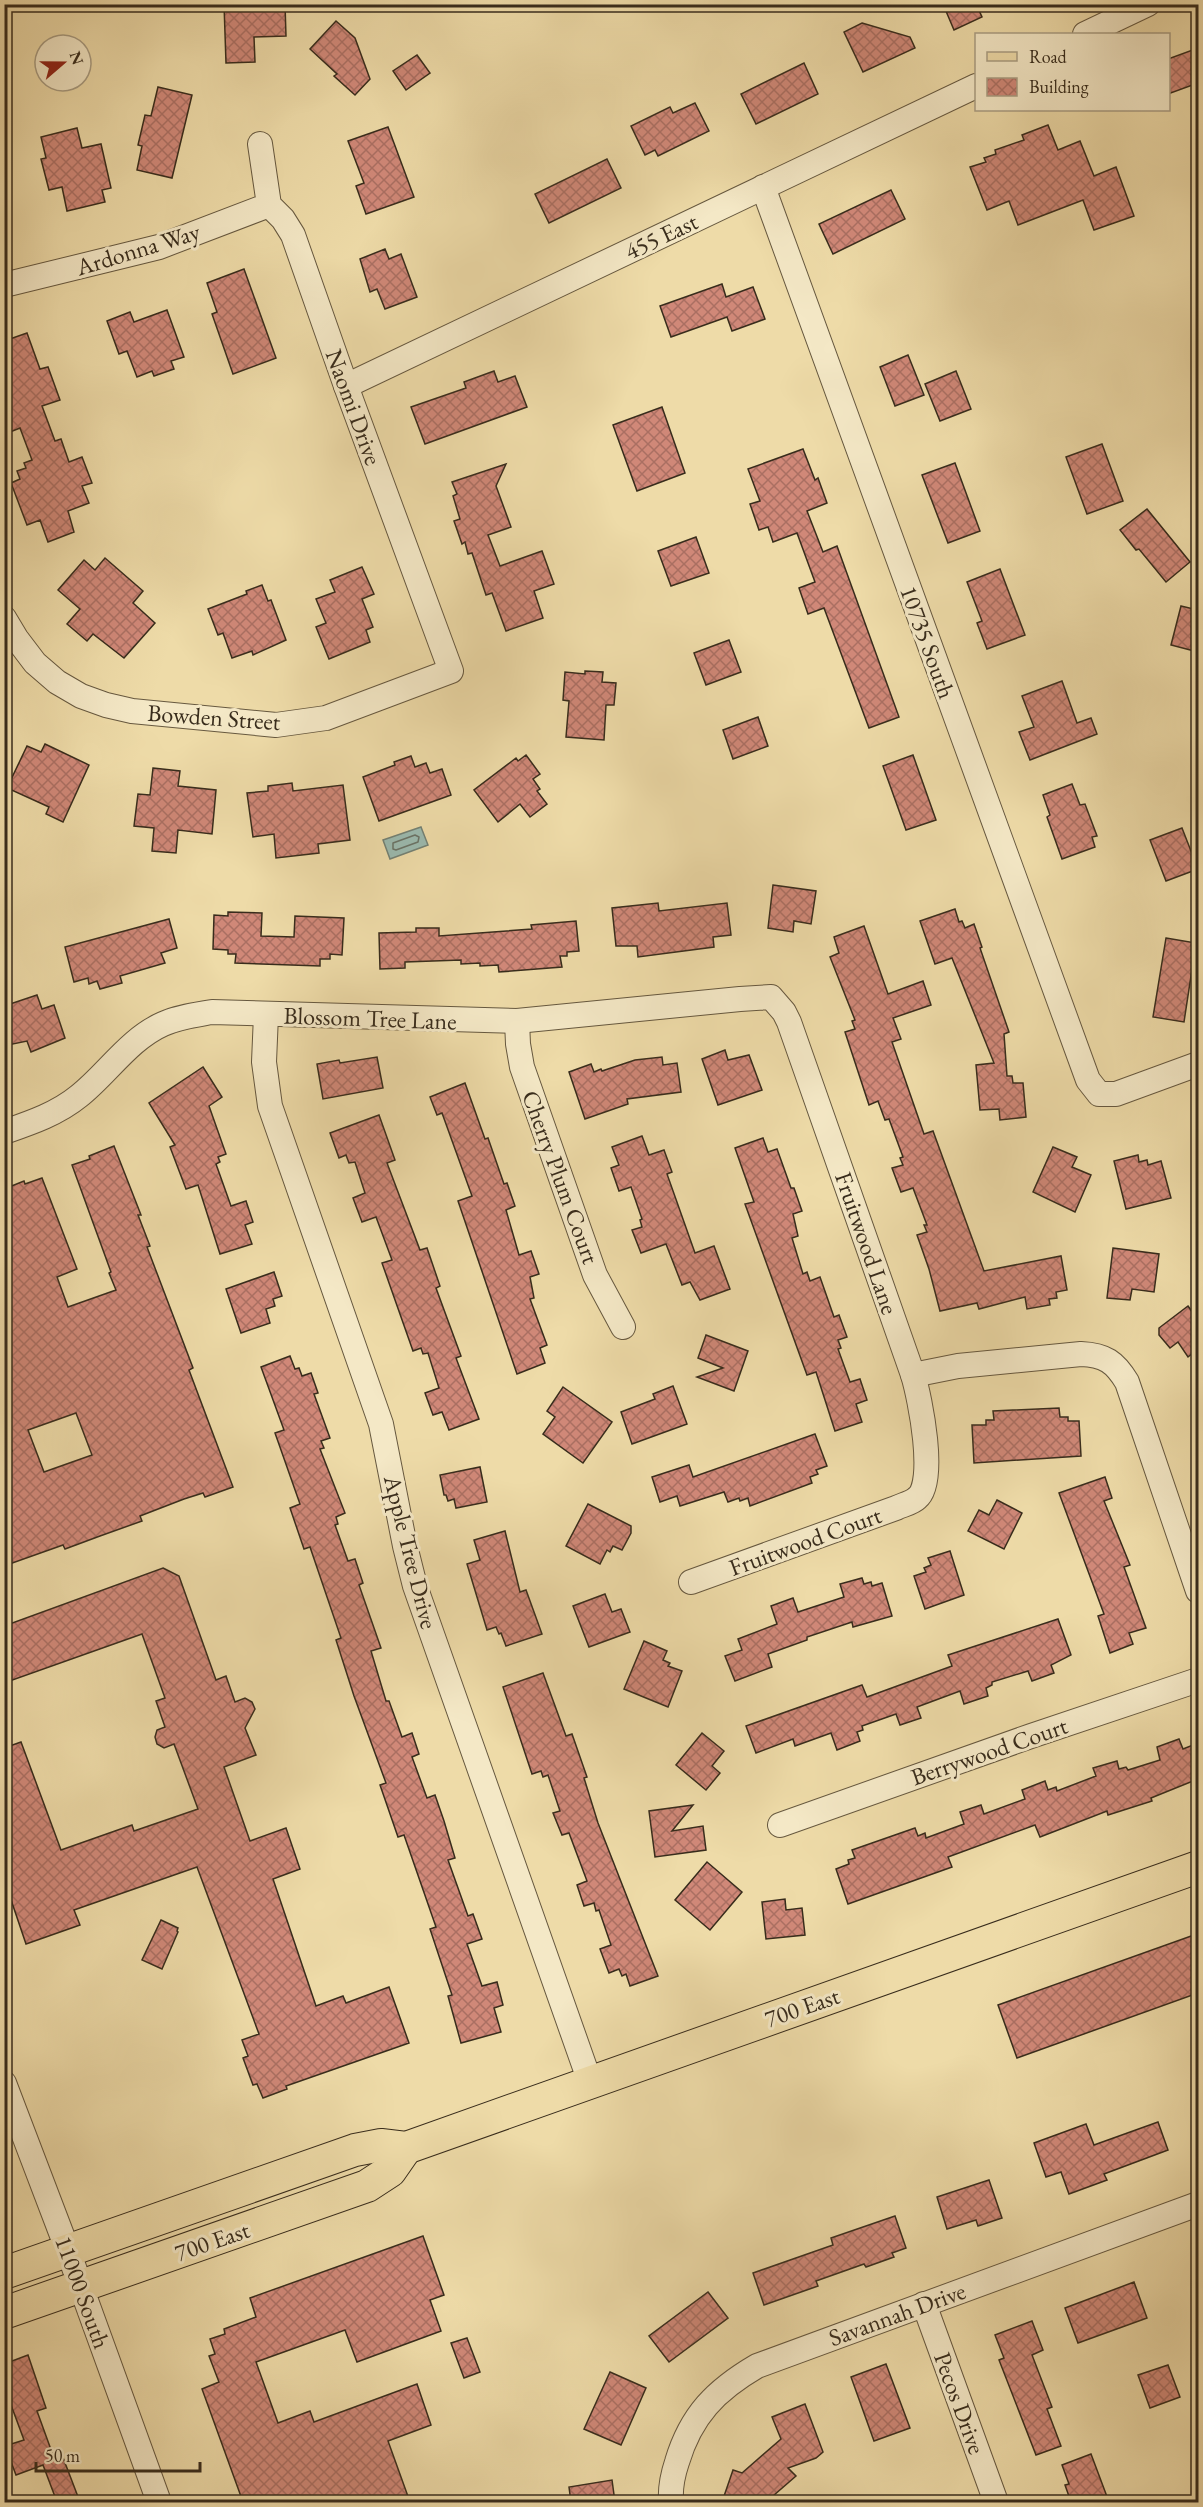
<svg xmlns="http://www.w3.org/2000/svg" width="1203" height="2507" font-family="'EB Garamond',serif">
	<style>
		.water { fill: #9bbaaf; stroke: #738174; stroke-width: 1.5 }
		.lines { fill: none; stroke-linecap: round; stroke-linejoin: round }
		.shore { stroke: #6a7366; stroke-width: 1.5 }
		.building { fill: url(#building-cross-hatch); stroke: #382c1c; stroke-width: 1.5; fill-rule: evenodd }
		.minor-casing { stroke: #66583f; stroke-width: 26 }
		.major-casing { stroke: #382c1c; stroke-width: 34 }
		.minor { stroke: #f4e8c6; stroke-width: 24 }
		.major { stroke: #eedba8; stroke-width: 32 }
		.tram { stroke: #382c1c; stroke-width: 1.5 }
		.labels { text-anchor: middle; dominant-baseline: central; stroke-width: 6; stroke-linejoin: round; paint-order: stroke }
		.street-label { font-size: 24px; fill: #382c1c; stroke: #f4e8c6 }
	</style>
	<defs>
		<pattern id="building-cross-hatch" width="8" height="8" patternUnits="userSpaceOnUse" patternTransform="scale(1.5)"><rect width="8" height="8" fill="#d08878"/><path d="M0 0l8 8M0 8l8-8" fill="none" stroke="#aa6f62"/></pattern>
	</defs>
	<rect width="100%" height="100%" fill="#eedba8"/>
	<filter id="stains"><feTurbulence type="fractalNoise" baseFrequency=".00333" numOctaves="4"/><feColorMatrix values="0 0 0 0 .2 0 0 0 0 .09 0 0 0 0 .02 0 0 0 .5 -.17"/></filter>
	<radialGradient id="worn" r=".72"><stop offset=".6" stop-color="#630" stop-opacity="0"/><stop offset="1" stop-color="#630" stop-opacity=".3"/></radialGradient>
	<polygon class="water" points="421,827 428,845 390,859 383,840"/>
	<g class="lines">
		<polygon class="shore" points="415,835 419,837 418,842 396,850 393,849 393,843"/>
	</g>
	<g class="building">
		<polygon points="224,4 285,4 286,36 254,37 255,62 226,63"/>
		<polygon points="943,4 976,4 982,17 954,30"/>
		<polygon points="336,21 355,38 370,79 355,95 334,76 337,74 310,49"/>
		<polygon points="862,23 910,37 915,48 863,72 844,32"/>
		<polygon points="1198,48 1198,83 1168,94 1168,59"/>
		<polygon points="417,55 430,73 406,90 393,71"/>
		<polygon points="804,63 818,94 756,124 741,94"/>
		<polygon points="158,87 192,95 172,178 137,170 142,146 138,145 145,115 151,116"/>
		<polygon points="695,103 709,131 658,156 655,150 645,155 631,126 670,107 673,113"/>
		<polygon points="1048,125 1058,150 1080,141 1094,176 1116,167 1134,216 1094,230 1083,200 1018,225 1009,201 987,210 970,167 986,162 984,158 996,154 995,150 1024,140 1022,135"/>
		<polygon points="388,127 414,197 366,214 356,186 364,183 348,141"/>
		<polygon points="77,128 82,148 101,144 111,188 102,190 105,202 67,211 62,187 49,190 41,159 46,158 41,137"/>
		<polygon points="607,159 621,188 549,223 535,194"/>
		<polygon points="891,190 905,219 833,254 819,224"/>
		<polygon points="385,249 389,259 401,254 417,297 385,309 377,289 370,292 360,259"/>
		<polygon points="244,269 276,358 233,374 212,314 217,312 207,283"/>
		<polygon points="722,284 726,297 753,287 765,319 732,331 727,317 671,337 660,306"/>
		<polygon points="167,310 184,357 171,361 174,369 154,376 152,371 137,377 127,351 119,354 107,321 130,312 134,322"/>
		<polygon points="27,333 40,369 48,367 60,400 42,406 55,441 61,439 69,462 82,457 92,483 82,486 89,503 68,511 74,532 48,542 40,520 27,525 11,483 20,479 17,471 26,468 24,463 32,460 20,428 10,432 4,417 4,341"/>
		<polygon points="908,355 924,395 895,406 880,367"/>
		<polygon points="494,371 498,382 515,376 527,407 425,444 411,407 466,388 464,382"/>
		<polygon points="956,371 971,409 940,421 925,384"/>
		<polygon points="662,407 685,473 637,491 613,425"/>
		<polygon points="1102,444 1123,501 1087,514 1066,457"/>
		<polygon points="803,449 815,480 818,478 827,503 807,511 823,552 837,546 899,717 869,728 824,608 808,614 799,588 815,582 797,533 773,542 768,527 759,530 750,504 760,501 748,469"/>
		<polygon points="955,463 980,531 948,543 922,475"/>
		<polygon points="506,464 496,486 511,527 488,535 500,566 542,551 554,584 534,591 543,618 506,631 492,593 486,595 472,553 468,554 465,542 462,544 454,521 460,519 453,496 457,494 452,482"/>
		<polygon points="1147,509 1190,562 1166,582 1139,549 1136,550 1120,530"/>
		<polygon points="696,537 709,573 671,586 658,551"/>
		<polygon points="105,558 143,591 133,603 155,623 124,658 93,634 87,641 67,624 80,609 58,590 84,560 95,570"/>
		<polygon points="362,567 374,594 362,599 373,627 366,630 370,642 329,659 316,627 326,623 316,599 335,592 330,580"/>
		<polygon points="1000,569 1025,635 987,649 977,623 982,621 967,582"/>
		<polygon points="262,585 268,601 271,600 286,640 253,655 252,651 232,658 223,633 218,635 208,609 247,594 246,591"/>
		<polygon points="1181,606 1198,610 1198,652 1171,645"/>
		<polygon points="729,640 741,672 706,685 694,653"/>
		<polygon points="585,671 603,672 602,682 616,683 614,705 606,705 604,740 566,737 569,701 563,700 565,672 585,674"/>
		<polygon points="1062,681 1077,723 1091,718 1097,734 1030,760 1019,732 1034,727 1022,696"/>
		<polygon points="758,717 768,746 733,759 723,730"/>
		<polygon points="45,744 89,765 63,822 46,814 49,807 7,788 27,746 41,752"/>
		<polygon points="526,755 540,774 533,779 540,789 537,791 547,804 530,817 520,804 498,822 474,790 516,758 518,761"/>
		<polygon points="913,755 936,820 906,830 883,766"/>
		<polygon points="411,756 415,767 426,763 430,773 442,769 451,795 379,821 363,777 395,765 394,762"/>
		<polygon points="153,768 180,771 178,786 216,790 212,834 178,830 176,853 152,851 154,828 134,826 138,794 150,795"/>
		<polygon points="292,783 293,791 343,785 350,840 318,844 319,853 276,858 274,834 253,837 247,793 268,791 268,786"/>
		<polygon points="1072,784 1080,805 1085,804 1097,836 1092,837 1095,847 1062,859 1047,817 1050,815 1043,795"/>
		<polygon points="1182,828 1198,869 1166,881 1150,840"/>
		<polygon points="773,885 816,891 811,924 794,921 793,932 768,928"/>
		<polygon points="658,903 659,911 727,903 731,935 713,937 714,947 638,957 637,946 616,946 612,908"/>
		<polygon points="955,909 959,922 962,921 965,928 974,924 982,947 980,948 1009,1032 1004,1034 1007,1076 1012,1076 1013,1083 1023,1083 1026,1117 1000,1120 999,1109 980,1110 976,1065 994,1063 952,958 935,964 920,921"/>
		<polygon points="228,912 262,913 261,936 294,937 295,916 344,918 342,955 330,954 330,959 320,959 320,966 235,963 236,954 228,954 228,950 213,949 214,915 228,916"/>
		<polygon points="169,919 177,948 161,953 165,963 120,976 122,983 100,989 97,981 89,984 88,978 74,982 65,947"/>
		<polygon points="576,921 579,951 567,952 567,956 560,956 562,967 499,972 498,965 480,966 480,963 461,964 461,960 405,962 405,968 380,969 379,933 416,932 416,928 439,928 439,936 532,929 531,925"/>
		<polygon points="864,926 888,994 923,981 931,1005 893,1018 901,1039 892,1042 924,1134 933,1131 984,1271 1061,1256 1067,1290 1056,1292 1057,1298 1049,1299 1050,1305 1027,1309 1025,1297 979,1309 977,1303 940,1311 929,1269 917,1235 927,1232 924,1225 927,1225 913,1188 901,1192 892,1168 903,1165 900,1158 903,1157 889,1119 885,1120 878,1101 869,1105 845,1032 855,1029 852,1021 855,1020 830,957 839,953 834,937"/>
		<polygon points="1166,938 1196,943 1184,1022 1153,1017"/>
		<polygon points="37,995 42,1009 54,1005 65,1038 31,1052 27,1041 8,1045 4,1035 4,1006"/>
		<polygon points="725,1050 728,1060 749,1055 762,1090 718,1105 702,1059"/>
		<polygon points="377,1057 383,1088 323,1099 317,1064 339,1060 340,1063"/>
		<polygon points="662,1057 663,1065 677,1063 681,1092 627,1099 628,1104 585,1119 569,1072 591,1064 594,1072 601,1069 602,1071 635,1060"/>
		<polygon points="203,1067 222,1097 209,1106 226,1154 218,1157 220,1162 216,1164 231,1206 246,1201 253,1222 245,1225 252,1244 220,1254 198,1185 186,1189 170,1147 175,1145 149,1103"/>
		<polygon points="465,1083 485,1139 488,1138 504,1184 507,1183 515,1206 506,1210 519,1255 531,1251 539,1274 530,1277 534,1298 530,1299 547,1345 540,1348 545,1363 517,1374 458,1201 472,1196 442,1113 437,1115 430,1097"/>
		<polygon points="379,1115 395,1160 387,1163 420,1250 427,1248 440,1286 436,1288 461,1356 456,1358 479,1419 449,1430 442,1412 433,1415 425,1393 439,1388 428,1353 423,1354 421,1348 413,1351 382,1263 392,1260 376,1217 362,1222 353,1198 365,1193 355,1162 349,1163 346,1155 339,1158 330,1133"/>
		<polygon points="642,1136 649,1155 664,1150 672,1172 667,1174 695,1253 714,1246 730,1289 700,1300 690,1282 682,1285 666,1244 641,1253 632,1230 642,1227 640,1220 642,1219 631,1187 619,1191 611,1168 619,1165 612,1147"/>
		<polygon points="763,1138 768,1152 777,1149 791,1188 794,1188 802,1211 793,1214 798,1236 792,1238 803,1274 807,1272 810,1281 820,1277 834,1317 839,1315 847,1337 838,1340 841,1348 838,1349 850,1382 860,1379 867,1400 856,1404 862,1422 835,1431 816,1372 807,1375 745,1204 754,1202 735,1148"/>
		<path d="M114 1146 141 1215H138L150 1246 147 1247 193 1368 189 1370 233 1487 205 1497 203 1493 184 1499 140 1516 142 1521 100 1536 65 1549 63 1545 4 1566V1453L12 1451 4 1430V1189L24 1181 25 1184 42 1178 77 1269 57 1277 68 1307 116 1290 109 1273 111 1272 72 1165 90 1159 89 1156ZM76 1413 92 1455 44 1472 28 1430Z"/>
		<polygon points="1053,1147 1077,1157 1072,1167 1091,1175 1075,1212 1033,1192"/>
		<polygon points="1138,1155 1139,1162 1147,1160 1148,1165 1161,1161 1171,1198 1126,1209 1114,1161"/>
		<polygon points="1113,1248 1159,1254 1154,1292 1132,1289 1130,1300 1107,1298"/>
		<polygon points="274,1272 282,1296 273,1299 275,1306 266,1309 270,1323 241,1333 226,1289"/>
		<polygon points="1188,1306 1198,1320 1198,1349 1188,1357 1178,1342 1170,1348 1159,1335 1159,1328"/>
		<polygon points="706,1335 748,1351 734,1391 697,1377 723,1368 698,1358"/>
		<polygon points="290,1356 295,1369 299,1368 302,1376 311,1373 318,1393 314,1394 330,1438 321,1441 324,1448 320,1449 345,1513 336,1517 338,1524 335,1525 348,1561 355,1559 363,1583 359,1585 381,1648 371,1651 386,1701 389,1701 402,1737 412,1733 419,1754 412,1757 427,1798 435,1795 444,1821 455,1858 448,1860 468,1916 473,1914 482,1939 467,1944 482,1986 497,1982 503,2005 494,2008 501,2032 461,2043 448,1996 452,1995 430,1929 436,1927 404,1835 398,1837 380,1785 386,1783 354,1696 336,1640 341,1638 310,1547 304,1549 290,1508 300,1504 275,1433 284,1430 261,1367"/>
		<polygon points="673,1386 687,1424 632,1444 621,1412 655,1399 653,1394"/>
		<polygon points="563,1387 612,1422 583,1463 543,1434 555,1417 547,1411"/>
		<polygon points="1059,1408 1060,1417 1068,1417 1068,1421 1079,1421 1081,1456 974,1463 972,1425 986,1425 986,1420 994,1420 993,1411"/>
		<polygon points="815,1434 827,1466 816,1470 818,1474 810,1477 812,1483 750,1506 748,1498 740,1501 739,1498 728,1502 724,1492 680,1506 677,1496 660,1502 652,1477 689,1465 693,1477"/>
		<polygon points="480,1467 487,1502 456,1508 454,1499 448,1501 446,1495 444,1495 440,1475"/>
		<polygon points="1105,1477 1112,1498 1104,1501 1130,1565 1124,1567 1146,1628 1129,1633 1133,1644 1110,1653 1098,1616 1104,1614 1059,1493"/>
		<polygon points="997,1500 1022,1513 1004,1549 968,1531 979,1510 989,1515"/>
		<polygon points="588,1504 631,1526 631,1533 622,1550 613,1546 610,1552 607,1550 600,1564 566,1546"/>
		<polygon points="505,1531 520,1592 526,1590 542,1634 506,1646 501,1633 499,1634 496,1627 487,1630 467,1564 480,1560 474,1540"/>
		<polygon points="950,1551 964,1595 925,1609 914,1576 926,1572 924,1568 931,1565 928,1558"/>
		<polygon points="163,1568 179,1576 216,1680 226,1676 235,1702 245,1698 252,1702 255,1709 245,1728 256,1755 224,1767 250,1841 286,1828 300,1869 273,1879 316,2006 343,1996 346,2003 389,1987 409,2043 286,2086 287,2089 263,2098 257,2084 253,2085 243,2058 248,2056 242,2040 259,2034 197,1867 74,1910 80,1925 26,1944 6,1885 11,1884 4,1867 4,1748 21,1742 61,1850 132,1825 134,1831 198,1809 174,1744 164,1748 157,1744 155,1737 157,1730 165,1727 156,1701 165,1698 142,1634 4,1683 4,1626"/>
		<polygon points="862,1578 864,1584 871,1582 872,1586 882,1583 892,1616 853,1627 852,1622 807,1637 807,1640 768,1654 772,1667 735,1681 725,1656 742,1650 738,1639 777,1624 771,1606 793,1598 798,1612 844,1597 840,1584"/>
		<polygon points="605,1594 612,1612 621,1609 630,1632 589,1647 573,1606"/>
		<polygon points="1058,1619 1071,1655 1051,1665 1054,1673 1032,1681 1028,1671 992,1682 992,1685 986,1688 988,1696 964,1704 960,1691 917,1707 921,1718 900,1725 896,1714 862,1726 863,1730 857,1732 860,1741 837,1750 831,1733 795,1746 793,1739 756,1753 746,1726 862,1685 867,1697 952,1666 948,1655"/>
		<polygon points="644,1641 667,1651 663,1660 670,1663 668,1666 682,1671 668,1707 624,1689"/>
		<polygon points="543,1673 566,1736 572,1734 587,1777 584,1778 598,1823 658,1976 630,1986 626,1974 622,1976 619,1969 609,1973 600,1949 611,1945 599,1910 596,1911 594,1903 584,1906 577,1885 587,1881 569,1833 562,1835 553,1813 560,1811 548,1775 543,1777 541,1771 532,1774 503,1687"/>
		<polygon points="702,1733 724,1751 712,1766 720,1773 706,1790 676,1765"/>
		<polygon points="1179,1739 1183,1749 1198,1743 1198,1779 1151,1798 1152,1801 1108,1815 1107,1811 1040,1837 1035,1825 948,1857 952,1867 848,1904 836,1869 849,1864 848,1860 855,1858 852,1850 915,1828 918,1836 925,1833 926,1838 964,1824 960,1812 981,1805 984,1814 1025,1799 1022,1790 1045,1781 1048,1790 1056,1787 1057,1791 1096,1776 1093,1768 1117,1761 1119,1769 1126,1767 1128,1770 1160,1760 1157,1747"/>
		<polygon points="693,1805 672,1831 703,1826 706,1850 655,1857 649,1811"/>
		<polygon points="707,1862 742,1892 710,1930 675,1900"/>
		<polygon points="785,1899 786,1910 802,1908 805,1935 766,1939 762,1902"/>
		<polygon points="161,1920 178,1928 177,1931 178,1932 162,1969 142,1960"/>
		<polygon points="1194,1935 1198,1948 1198,1993 1017,2058 998,2005"/>
		<polygon points="1158,2122 1168,2150 1104,2174 1107,2180 1069,2194 1061,2172 1046,2177 1034,2143 1086,2124 1094,2145"/>
		<polygon points="989,2180 1002,2218 978,2226 976,2220 947,2229 937,2197"/>
		<polygon points="895,2216 906,2248 892,2253 894,2257 866,2267 864,2264 816,2281 818,2286 764,2305 753,2273 833,2245 831,2238"/>
		<polygon points="423,2236 444,2295 430,2300 441,2331 357,2362 345,2330 256,2362 278,2423 310,2411 314,2422 417,2384 431,2425 388,2441 410,2502 243,2502 202,2389 219,2382 209,2356 215,2354 210,2339 225,2334 224,2329 256,2317 250,2298"/>
		<polygon points="1134,2282 1147,2318 1078,2343 1065,2308"/>
		<polygon points="708,2292 728,2318 669,2362 649,2336"/>
		<polygon points="1032,2321 1043,2350 1032,2355 1052,2407 1047,2409 1061,2446 1036,2455 999,2360 1004,2358 995,2335"/>
		<polygon points="467,2338 480,2372 464,2378 451,2343"/>
		<polygon points="28,2355 46,2408 37,2411 54,2458 62,2455 80,2502 57,2502 43,2465 16,2475 5,2446 24,2440 4,2386 4,2364"/>
		<polygon points="886,2364 910,2428 874,2441 851,2377"/>
		<polygon points="1168,2365 1180,2397 1150,2408 1138,2375"/>
		<polygon points="610,2372 646,2388 621,2445 584,2429"/>
		<polygon points="805,2404 823,2452 816,2458 788,2468 796,2476 766,2502 722,2502 733,2470 742,2473 781,2439 772,2417"/>
		<polygon points="1091,2454 1109,2502 1071,2502 1065,2485 1069,2484 1062,2465"/>
		<polygon points="612,2480 615,2502 571,2502 569,2487"/>
	</g>
	<g class="lines">
		<g class="minor-casing">
			<g id="minor">
				<polyline points="1085,34 1148,4"/>
				<polyline points="763,187 1088,1080 1099,1094 1116,1094 1198,1064"/>
				<polyline points="4,285 159,247 269,205"/>
				<polyline points="346,386 976,86"/>
				<polyline points="4,618 16,638 35,663 57,682 81,696 106,705 132,711 276,725 326,718 451,671 346,386 293,235 283,219 269,205 260,144"/>
				<polyline points="266,1015 264,1062 270,1106 381,1424 405,1546 415,1586 590,2082"/>
				<polyline points="517,1021 518,1044 522,1067 595,1275 623,1327"/>
				<path d="M4 1132C30 1123 57 1114 79 1096 107 1074 129 1039 163 1024 178 1017 195 1015 212 1012L517 1021 740 999 771 997 784 1012 789 1022 913 1375C920 1398 937 1483 917 1498 912 1503 902 1505 896 1508L691 1582"/>
				<path d="M913 1375 958 1366 1081 1354C1105 1355 1115 1362 1127 1382L1198 1591"/>
				<polyline points="780,1825 1031,1736 1198,1680"/>
				<polyline points="4,2083 68,2251 159,2502"/>
				<polyline points="924,2304 996,2502"/>
				<path d="M671 2502C670 2489 673 2474 677 2462 691 2415 716 2390 757 2366L1198 2204"/>
			</g>
		</g>
		<g class="major-casing">
			<g id="major">
				<polyline points="4,2273 355,2150 381,2145 406,2148 1198,1867"/>
				<polyline points="4,2313 367,2186 390,2171 406,2148"/>
			</g>
		</g>
		<use href="#minor" class="minor"/>
		<use href="#major" class="major"/>
		<polyline class="tram" points="4,9 13,4"/>
	</g>
	<g class="labels">
		<g class="street-label">
			<text transform="translate(661 236) rotate(-25)">455 East</text>
			<text transform="translate(138 249) rotate(-17)">Ardonna Way</text>
			<text transform="translate(354 407) rotate(70)">Naomi Drive</text>
			<text transform="translate(928 642) rotate(70)">10735 South</text>
			<text transform="translate(214 717) rotate(4)">Bowden Street</text>
			<text transform="translate(370 1018) rotate(2)">Blossom Tree Lane</text>
			<text transform="translate(561 1177) rotate(70)">Cherry Plum Court</text>
			<text transform="translate(867 1243) rotate(71)">Fruitwood Lane</text>
			<text transform="translate(805 1541) rotate(-20)">Fruitwood Court</text>
			<text transform="translate(411 1552) rotate(76)">Apple Tree Drive</text>
			<text transform="translate(989 1751) rotate(-19)">Berrywood Court</text>
			<text transform="translate(802 2007) rotate(-19)">700 East</text>
			<text transform="translate(212 2241) rotate(-19)">700 East</text>
			<text transform="translate(83 2292) rotate(70)">11000 South</text>
			<text transform="translate(897 2314) rotate(-20)">Savannah Drive</text>
			<text transform="translate(960 2403) rotate(70)">Pecos Drive</text>
		</g>
	</g>
	<rect width="1203" height="2507" fill="none" stroke="#eedba8" stroke-width="24"/>
	<rect x="6" y="6" width="1191" height="2495" fill="none" stroke="#382c1c" stroke-width="3"/>
	<rect x="12" y="12" width="1179" height="2483" fill="none" stroke="#382c1c" stroke-width="1.5"/>
	<rect x="975" y="33" width="195" height="78" fill="#f4e8c6" stroke="#a99d82" stroke-width="1.5"/>
	<rect x="987" y="52" width="30" height="9" fill="#eedba8" stroke="#a99d82" stroke-width="1.5"/>
	<text x="1029" y="63" font-size="18" fill="#382c1c">Road</text>
	<rect x="987" y="78" width="30" height="18" fill="url(#building-cross-hatch)" stroke="#a99d82" stroke-width="1.5"/>
	<text x="1029" y="93" font-size="18" fill="#382c1c">Building</text>
	<g transform="translate(63 63) rotate(70)"><circle r="28" fill="#f4e8c6" stroke="#a99d82" stroke-width="1.5"/>
	<path d="M0-4.5L10 22L0 15L-10 22Z" fill="#8f2418"/>
	<text y="-9" font-size="16" font-weight="bold" text-anchor="middle" fill="#382c1c">N</text>
	</g>
	<path d="M36 2462v9h164v-9" fill="none" stroke="#382c1c" stroke-width="3"/>
	<text x="45" y="2462" font-size="18" fill="#382c1c" stroke="#f4e8c6" stroke-width="4.5" paint-order="stroke">50 m</text>
	<rect width="100%" height="100%" filter="url(#stains)"/>
	<rect width="100%" height="100%" fill="url(#worn)"/>
</svg>
